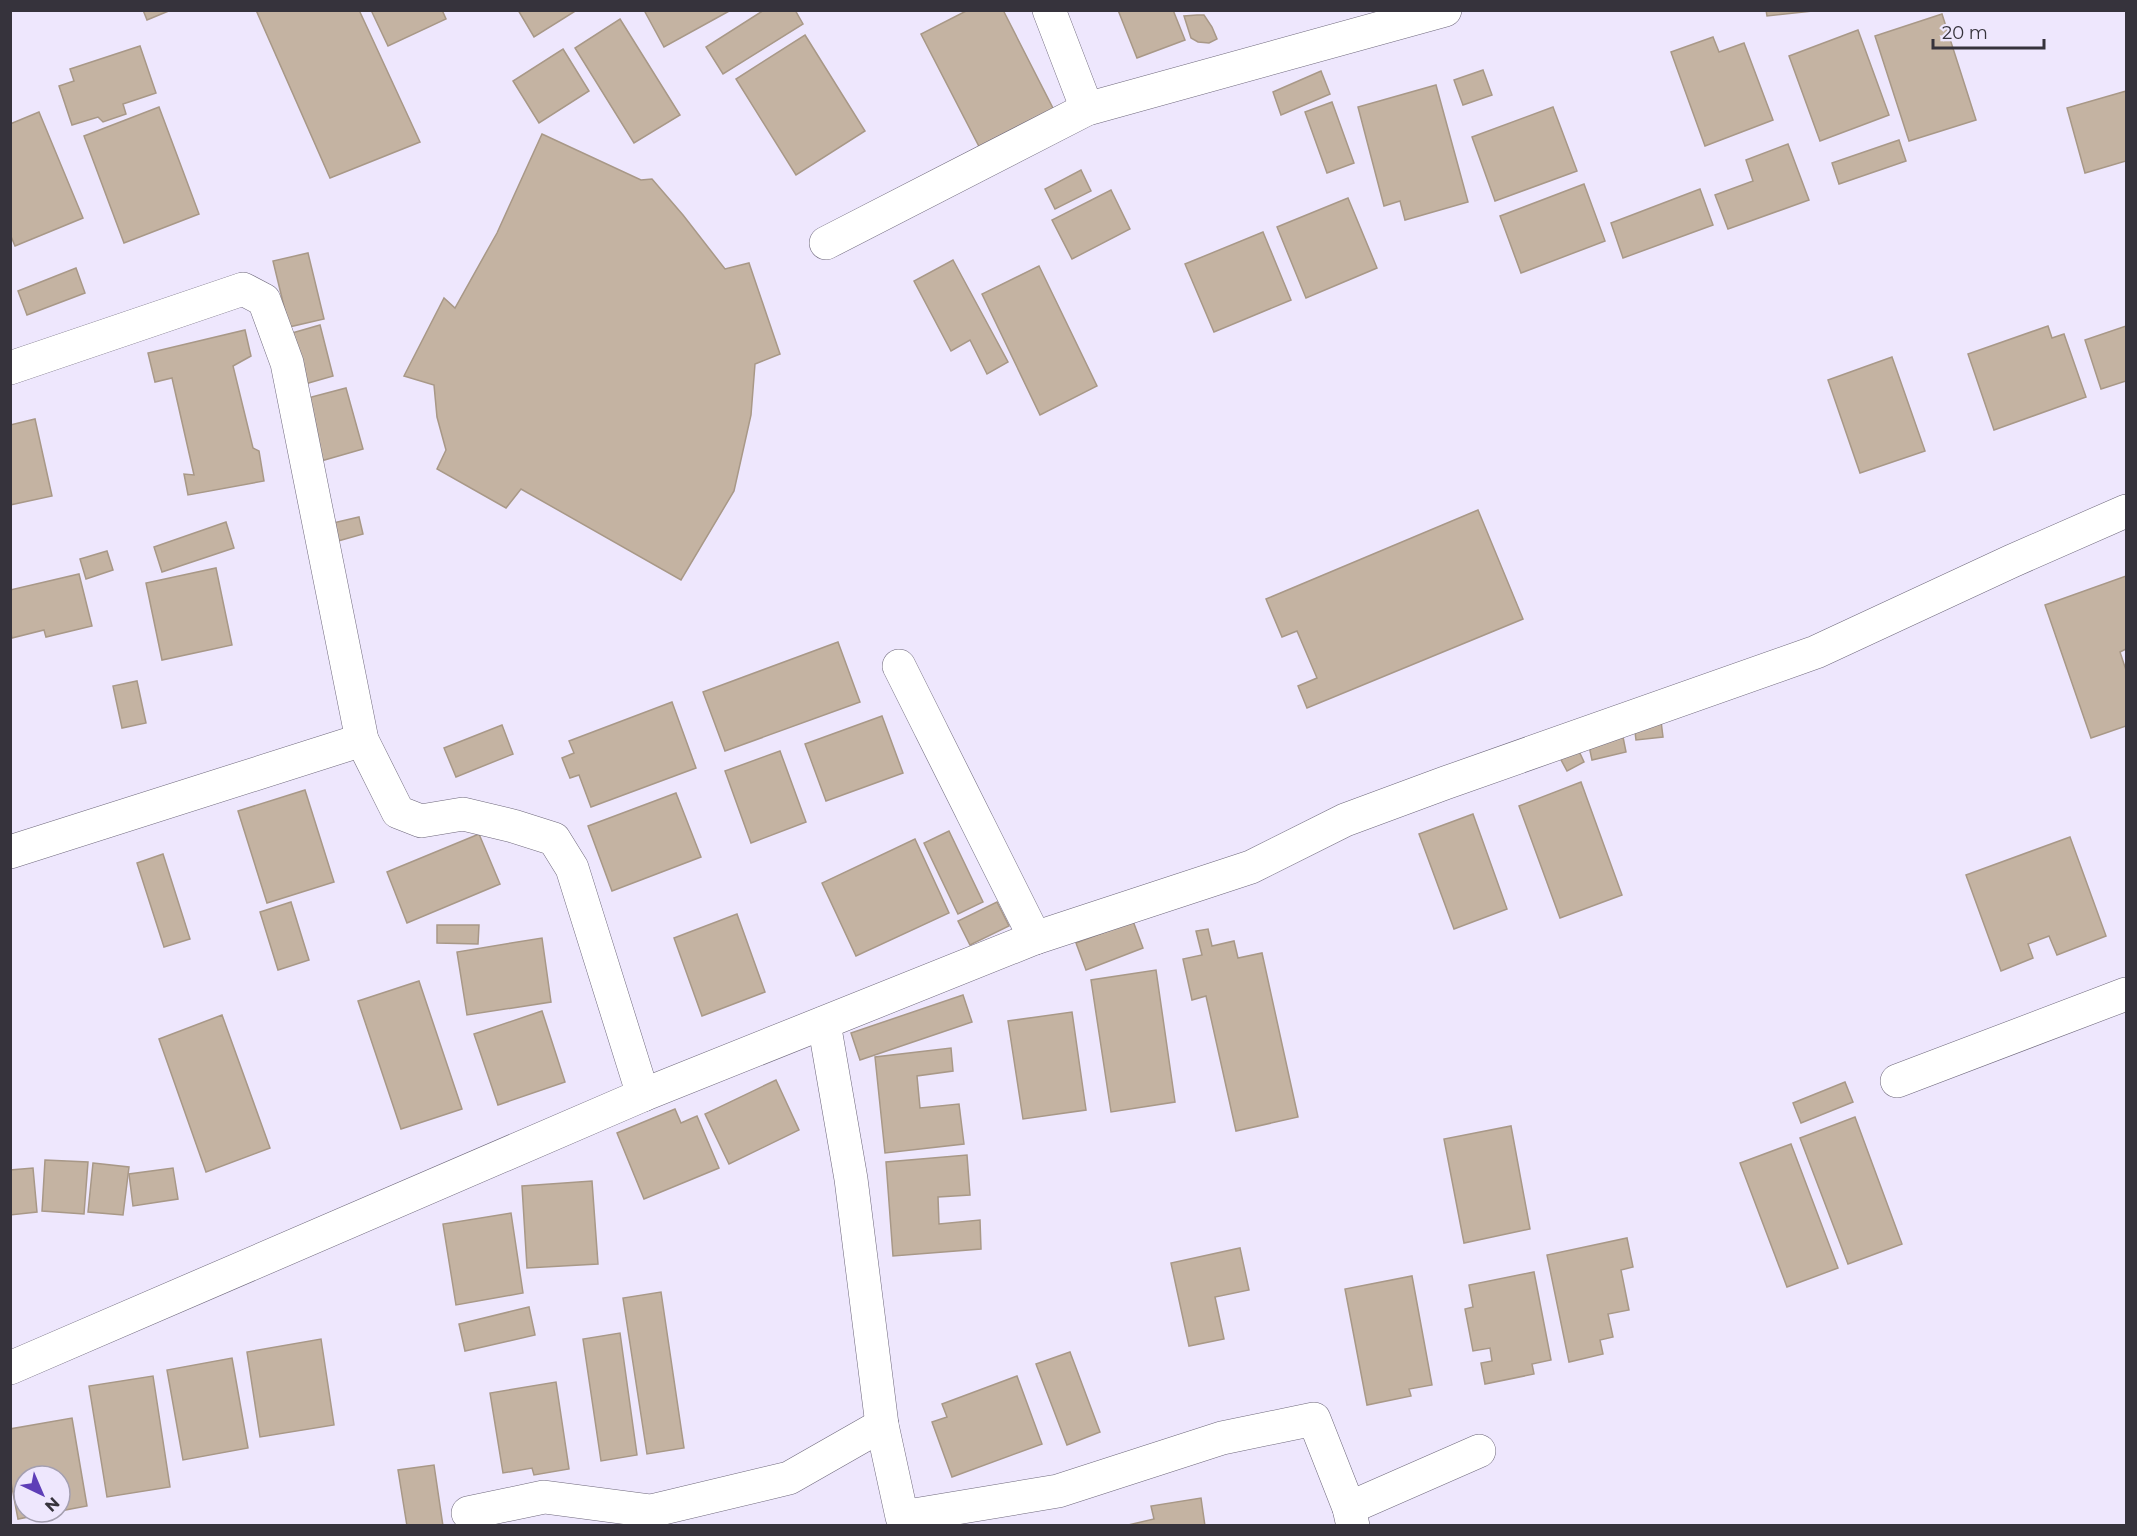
<svg xmlns="http://www.w3.org/2000/svg" width="2137" height="1536" font-family="Montserrat,sans-serif">
	<style>
		.building { fill: #c4b3a2; stroke: #a89887; stroke-width: 1.5 }
		.lines { fill: none; stroke-linecap: round; stroke-linejoin: round }
		.minor-casing { stroke: #6e687b; stroke-width: 34 }
		.minor { stroke: #fff; stroke-width: 33 }
	</style>
	<rect width="100%" height="100%" fill="#eee7fd"/>
	<g class="building">
		<polygon points="143,10 171,10 147,20"/>
		<polygon points="256,10 359,10 420,142 330,178"/>
		<polygon points="371,10 442,10 446,19 388,46"/>
		<polygon points="518,10 577,10 534,37"/>
		<polygon points="644,10 731,10 664,47"/>
		<polygon points="764,10 795,10 803,24 723,74 706,47"/>
		<polygon points="968,10 1003,10 1059,120 985,158 921,34"/>
		<polygon points="1118,10 1173,10 1185,40 1137,58"/>
		<polygon points="1766,10 1822,10 1767,16"/>
		<polygon points="1942,14 1976,120 1909,141 1875,36"/>
		<polygon points="1197,15 1204,15 1212,27 1217,39 1209,43 1198,42 1191,38 1184,16"/>
		<polygon points="620,19 680,115 634,143 575,48"/>
		<polygon points="1858,30 1889,115 1820,141 1789,56"/>
		<polygon points="805,35 865,131 796,175 736,79"/>
		<polygon points="1713,37 1719,52 1744,43 1773,120 1705,146 1671,52"/>
		<polygon points="140,46 156,93 123,104 126,114 103,122 98,117 72,125 59,86 74,81 70,69"/>
		<polygon points="563,49 589,91 539,123 513,81"/>
		<polygon points="1483,70 1492,95 1463,105 1454,80"/>
		<polygon points="1321,71 1330,94 1281,115 1273,92"/>
		<polygon points="1436,85 1468,202 1405,220 1400,201 1384,206 1358,107"/>
		<polygon points="2126,91 2126,161 2085,173 2067,108"/>
		<polygon points="1332,102 1354,163 1327,173 1305,112"/>
		<polygon points="159,107 199,214 124,243 84,136"/>
		<polygon points="1553,107 1577,171 1495,201 1472,137"/>
		<polygon points="39,112 83,218 15,246 10,234 10,124"/>
		<polygon points="542,134 641,180 652,179 683,215 725,269 749,263 780,354 755,364 751,415 734,491 681,580 521,489 506,508 437,469 446,450 437,417 434,385 404,376 444,298 455,308 497,233"/>
		<polygon points="1899,140 1906,161 1839,184 1832,163"/>
		<polygon points="1788,144 1809,200 1728,229 1715,195 1753,181 1746,160"/>
		<polygon points="1081,170 1091,191 1055,209 1045,189"/>
		<polygon points="1584,184 1605,241 1521,273 1500,216"/>
		<polygon points="1700,189 1713,225 1623,258 1611,223"/>
		<polygon points="1111,190 1130,229 1072,259 1052,220"/>
		<polygon points="1348,198 1377,268 1306,298 1277,227"/>
		<polygon points="1263,232 1291,300 1214,332 1185,264"/>
		<polygon points="308,253 324,319 289,327 273,261"/>
		<polygon points="953,260 1008,362 987,374 970,340 951,351 914,281"/>
		<polygon points="1039,266 1097,386 1040,415 982,294"/>
		<polygon points="76,268 85,293 27,315 18,291"/>
		<polygon points="320,325 333,376 305,384 292,333"/>
		<polygon points="2048,326 2052,338 2064,334 2086,397 1994,430 1968,354"/>
		<polygon points="2126,326 2126,381 2101,389 2085,340"/>
		<polygon points="245,330 251,356 233,366 253,448 259,451 264,481 188,495 184,474 194,475 172,378 155,382 148,353"/>
		<polygon points="1892,357 1925,451 1860,473 1828,380"/>
		<polygon points="346,388 363,449 321,461 304,399"/>
		<polygon points="35,419 52,496 10,505 10,425"/>
		<polygon points="1478,510 1523,619 1307,708 1298,686 1317,678 1297,631 1282,637 1266,599"/>
		<polygon points="359,517 363,534 338,541 333,523"/>
		<polygon points="226,522 234,548 162,572 154,547"/>
		<polygon points="107,551 113,570 86,579 80,559"/>
		<polygon points="216,568 232,645 162,660 146,583"/>
		<polygon points="79,574 92,626 46,637 44,630 12,638 10,630 10,590"/>
		<polygon points="2126,576 2126,649 2120,652 2126,670 2126,726 2091,738 2045,605"/>
		<polygon points="838,642 860,702 725,751 703,692"/>
		<polygon points="137,681 146,723 122,728 113,686"/>
		<polygon points="672,702 696,768 591,807 579,775 570,778 562,758 574,753 569,741"/>
		<polygon points="882,716 903,773 826,801 805,744"/>
		<polygon points="1661,721 1663,737 1636,740 1634,724"/>
		<polygon points="502,725 513,754 456,777 444,748"/>
		<polygon points="1623,737 1626,752 1592,760 1589,746"/>
		<polygon points="1578,749 1584,762 1567,771 1560,758"/>
		<polygon points="780,751 806,822 751,843 725,771"/>
		<polygon points="1581,782 1622,895 1560,918 1519,806"/>
		<polygon points="305,790 334,882 267,903 238,811"/>
		<polygon points="676,793 701,857 612,891 588,826"/>
		<polygon points="1473,814 1507,909 1454,929 1419,834"/>
		<polygon points="949,831 983,902 958,914 924,843"/>
		<polygon points="479,834 500,884 407,923 387,872"/>
		<polygon points="2070,837 2106,936 2057,955 2049,936 2028,944 2033,958 2001,971 1966,875"/>
		<polygon points="915,839 949,913 856,956 822,883"/>
		<polygon points="163,854 190,939 164,947 137,863"/>
		<polygon points="291,902 309,960 278,970 260,912"/>
		<polygon points="997,902 1009,926 970,945 958,921"/>
		<polygon points="737,914 765,992 702,1016 674,938"/>
		<polygon points="1133,921 1143,948 1086,970 1076,943"/>
		<polygon points="437,925 479,925 478,944 437,943"/>
		<polygon points="1208,929 1212,946 1234,941 1238,958 1262,953 1298,1117 1236,1131 1206,996 1192,1000 1183,959 1202,955 1196,931"/>
		<polygon points="542,938 551,1002 467,1015 457,952"/>
		<polygon points="1156,970 1175,1102 1111,1112 1091,980"/>
		<polygon points="419,981 462,1109 401,1129 358,1001"/>
		<polygon points="963,995 972,1022 860,1060 851,1033"/>
		<polygon points="542,1011 565,1082 498,1105 474,1034"/>
		<polygon points="1072,1012 1086,1110 1023,1119 1008,1021"/>
		<polygon points="222,1015 270,1148 206,1172 159,1039"/>
		<polygon points="951,1048 953,1071 917,1076 920,1108 959,1104 964,1144 885,1153 875,1057"/>
		<polygon points="776,1080 799,1130 729,1164 705,1114"/>
		<polygon points="1845,1082 1853,1102 1801,1123 1793,1103"/>
		<polygon points="675,1109 681,1123 697,1116 719,1168 644,1199 617,1133"/>
		<polygon points="1855,1117 1902,1244 1848,1264 1800,1138"/>
		<polygon points="1511,1126 1530,1229 1464,1243 1444,1139"/>
		<polygon points="1791,1144 1838,1268 1787,1287 1740,1163"/>
		<polygon points="967,1155 970,1195 938,1197 939,1224 980,1220 981,1249 893,1256 886,1162"/>
		<polygon points="45,1160 88,1162 84,1214 42,1211"/>
		<polygon points="93,1163 129,1167 123,1215 88,1212"/>
		<polygon points="33,1168 37,1212 10,1215 10,1170"/>
		<polygon points="173,1168 178,1199 133,1206 129,1174"/>
		<polygon points="592,1181 598,1264 527,1268 522,1186"/>
		<polygon points="511,1213 523,1293 456,1305 443,1224"/>
		<polygon points="1627,1238 1633,1267 1621,1270 1629,1310 1608,1314 1613,1337 1600,1340 1603,1354 1569,1362 1547,1255"/>
		<polygon points="1240,1248 1249,1290 1215,1297 1224,1339 1189,1346 1171,1263"/>
		<polygon points="1534,1272 1551,1360 1532,1364 1534,1374 1485,1384 1481,1363 1492,1361 1490,1348 1473,1351 1465,1309 1473,1307 1469,1285"/>
		<polygon points="1412,1276 1432,1385 1409,1389 1411,1396 1367,1405 1345,1289"/>
		<polygon points="661,1292 684,1448 647,1454 623,1298"/>
		<polygon points="529,1307 535,1335 465,1351 459,1324"/>
		<polygon points="620,1333 637,1455 601,1461 583,1339"/>
		<polygon points="321,1339 334,1425 260,1437 247,1352"/>
		<polygon points="1070,1352 1100,1432 1067,1445 1036,1364"/>
		<polygon points="232,1358 248,1448 183,1460 167,1370"/>
		<polygon points="153,1376 170,1487 107,1497 89,1386"/>
		<polygon points="1017,1376 1042,1444 952,1477 932,1422 947,1417 942,1404"/>
		<polygon points="556,1382 569,1469 534,1475 532,1468 503,1473 490,1393"/>
		<polygon points="72,1418 87,1506 60,1511 60,1476 24,1476 24,1512 54,1512 18,1519 10,1477 10,1429"/>
		<polygon points="434,1465 443,1526 407,1526 398,1470"/>
		<polygon points="1201,1498 1205,1526 1124,1526 1154,1519 1151,1506"/>
	</g>
	<g class="lines">
		<g class="minor-casing">
			<g id="minor">
				<polyline points="1049,10 1087,109"/>
				<polyline points="826,243 1087,109 1445,10"/>
				<polyline points="10,368 243,289 264,300 287,363 362,740 398,812 421,821 463,814 513,826 554,839 572,868 643,1095"/>
				<polyline points="899,666 1035,938"/>
				<polyline points="10,852 362,740"/>
				<polyline points="824,1023 851,1179 882,1425 902,1517 1058,1491 1222,1438 1314,1419 1349,1508 1353,1526"/>
				<polyline points="1897,1081 2126,994"/>
				<polyline points="10,1368 643,1095 1035,938 1251,867 1345,820 1445,783 1816,652 2012,561 2126,511"/>
				<polyline points="1349,1508 1479,1451"/>
				<polyline points="468,1513 544,1497 651,1511 789,1478 882,1425"/>
			</g>
		</g>
		<use href="#minor" class="minor"/>
	</g>
	<rect width="2137" height="1536" fill="none" stroke="#36333c" stroke-width="24"/>
	<g transform="translate(42 1494) rotate(136)"><circle r="28" fill="#eee7fd" stroke="#a49fb0" stroke-width="1.5"/>
	<path d="M0-4.5L10 22L0 15L-10 22Z" fill="#5e3eb7"/>
	<text y="-9" font-size="16" font-weight="bold" text-anchor="middle" fill="#36333c">N</text>
	</g>
	<path d="M1933 39v9h111v-9" fill="none" stroke="#36333c" stroke-width="3"/>
	<text x="1942" y="39" font-size="18" fill="#36333c" stroke="#eee7fd" stroke-width="4.5" paint-order="stroke">20 m</text>
</svg>
